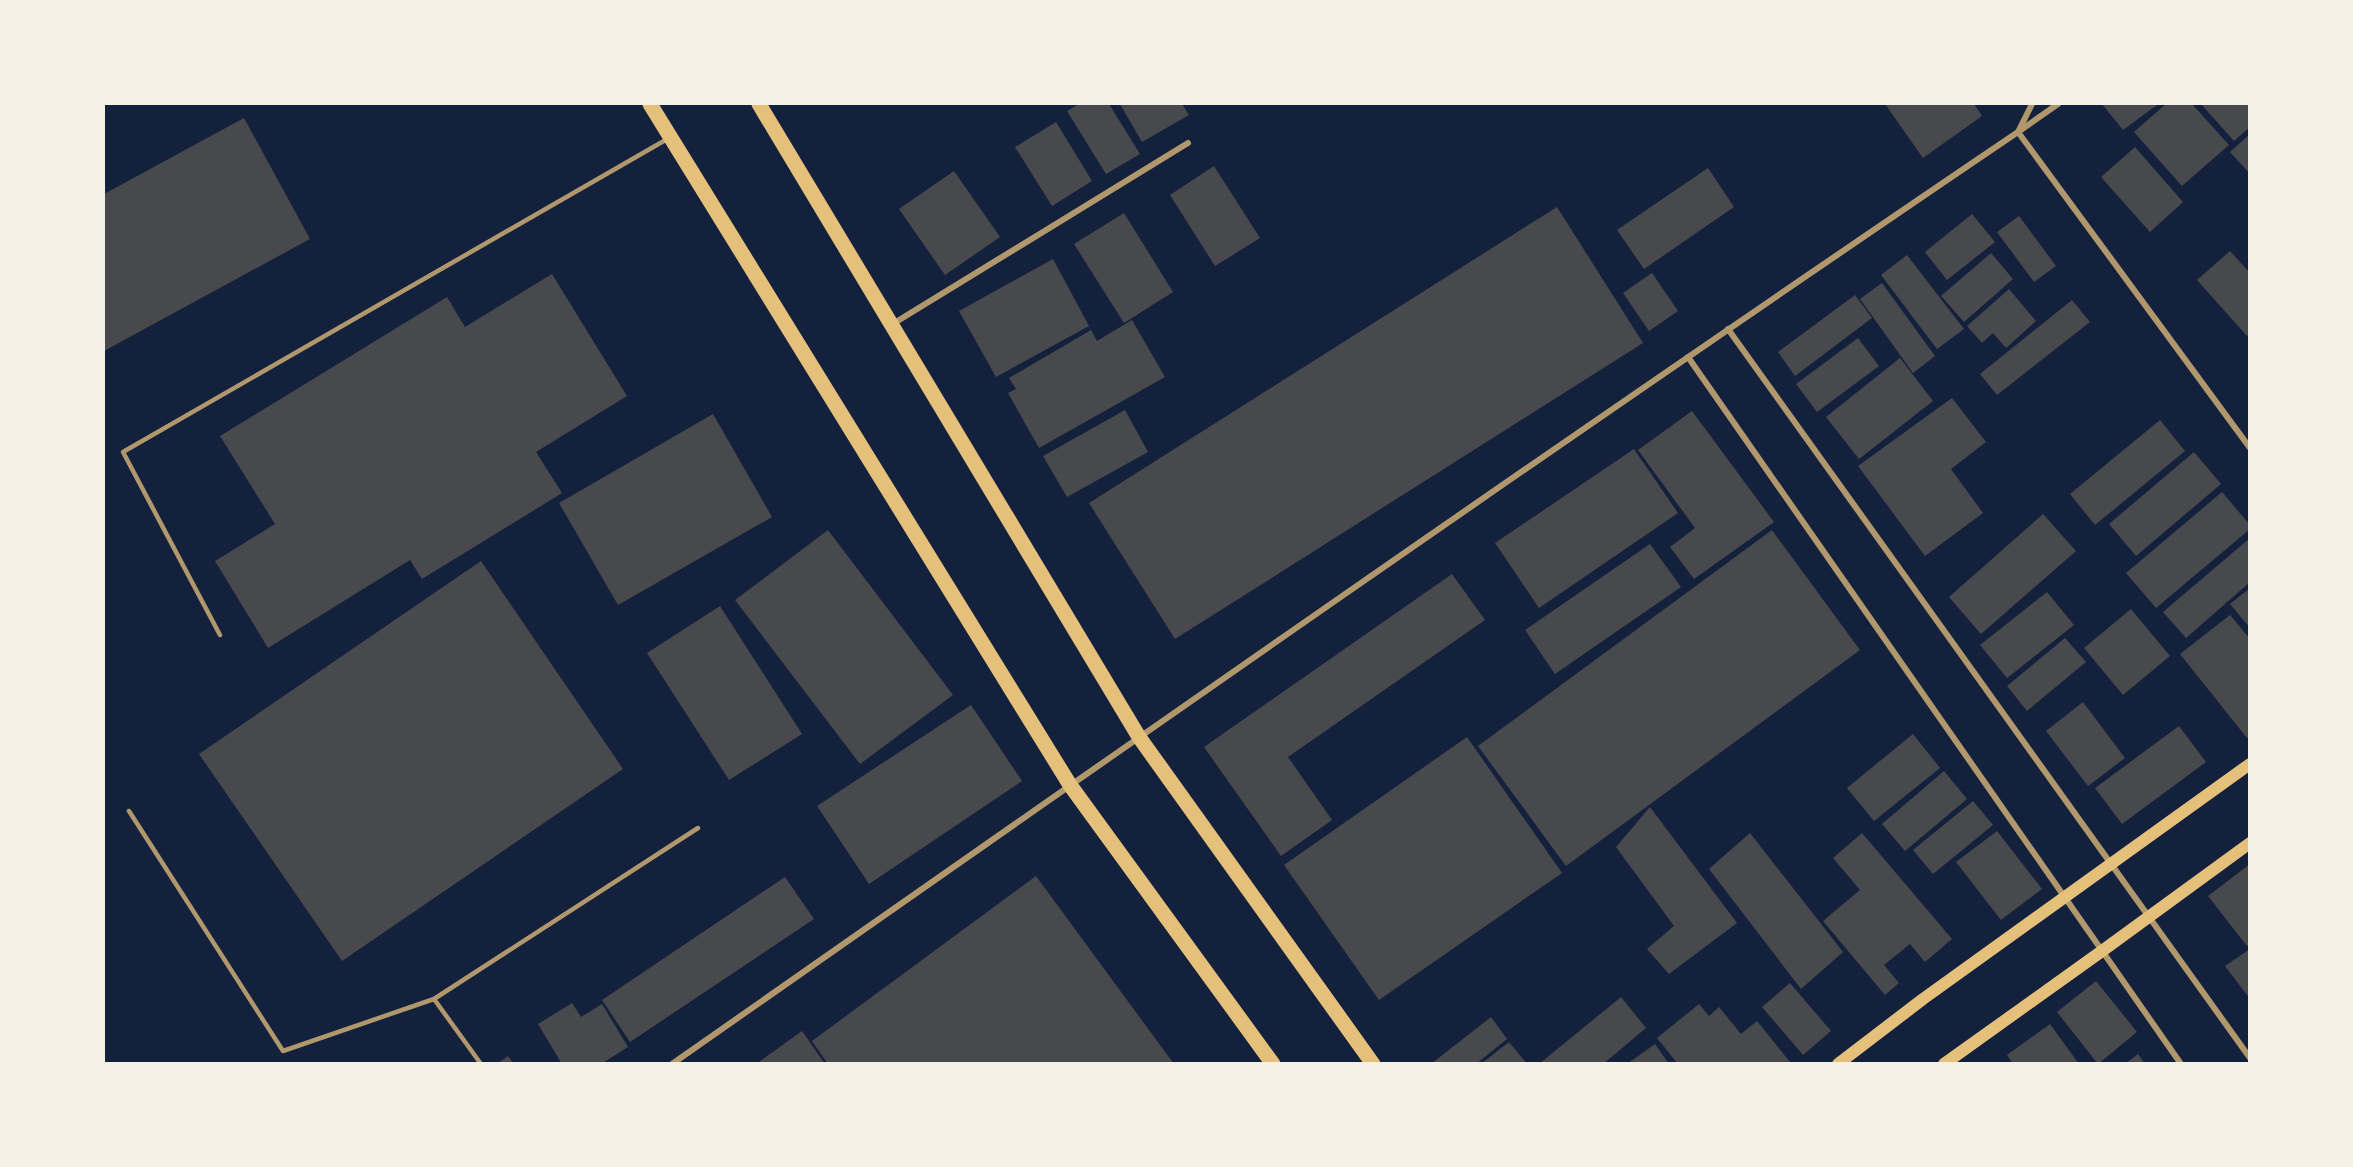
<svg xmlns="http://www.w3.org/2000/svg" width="2353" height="1167" font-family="'Exo 2',sans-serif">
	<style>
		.building { fill: #48494c }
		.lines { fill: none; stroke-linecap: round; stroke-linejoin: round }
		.service { stroke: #b1986c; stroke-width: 4.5 }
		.minor { stroke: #b1986c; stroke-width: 6 }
		.secondary { stroke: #e5c07b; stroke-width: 12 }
		.primary { stroke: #e5c07b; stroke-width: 15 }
	</style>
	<rect width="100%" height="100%" fill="#14213d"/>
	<g class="building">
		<polygon points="1079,104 1109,104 1140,154 1106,174 1067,111"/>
		<polygon points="1120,104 1182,104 1189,115 1142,142"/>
		<polygon points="1885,104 1974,104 1982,116 1923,158"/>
		<polygon points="2102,104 2155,104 2157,105 2123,130"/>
		<polygon points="2166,104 2192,104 2229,145 2182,186 2134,132"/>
		<polygon points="2201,104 2250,104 2250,127 2234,141"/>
		<polygon points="244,118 310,239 104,351 104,194"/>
		<polygon points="1056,122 1092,181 1052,206 1015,147"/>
		<polygon points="2250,134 2250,174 2230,152"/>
		<polygon points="2135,147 2183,202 2150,232 2101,177"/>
		<polygon points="1214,166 1260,238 1215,266 1170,195"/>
		<polygon points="1708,168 1734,207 1644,269 1617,230"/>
		<polygon points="954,171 1000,237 945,275 899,209"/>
		<polygon points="1557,207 1643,343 1175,639 1089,503"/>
		<polygon points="1124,213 1173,292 1124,323 1074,244"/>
		<polygon points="1972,214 1995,242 1947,280 1925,252"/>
		<polygon points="2019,216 2056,266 2034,282 1997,232"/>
		<polygon points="2230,251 2250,273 2250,333 2247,336 2197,280"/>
		<polygon points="1991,253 2013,279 1964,322 1941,296"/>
		<polygon points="1907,255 1964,329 1937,349 1881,275"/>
		<polygon points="1053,259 1089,326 996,377 959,311"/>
		<polygon points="1652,273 1678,311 1649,331 1623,293"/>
		<polygon points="552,274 627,396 536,452 562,493 422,579 410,560 268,648 215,561 275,524 220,436 447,297 465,327"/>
		<polygon points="1882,283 1935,356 1913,373 1860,299"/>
		<polygon points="2009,289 2036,321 2006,348 1993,333 1982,343 1967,326"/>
		<polygon points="1855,295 1872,318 1795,376 1778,352"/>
		<polygon points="2072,300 2090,322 1997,395 1980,374"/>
		<polygon points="1132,320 1165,377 1039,448 1008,393 1016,389 1009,378 1091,330 1097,341"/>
		<polygon points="1858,338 1879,366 1817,412 1796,384"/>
		<polygon points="1900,358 1933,401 1859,459 1826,417"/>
		<polygon points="1952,398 1986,442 1951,469 1983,513 1925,556 1858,466"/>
		<polygon points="1125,410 1148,452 1067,497 1043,456"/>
		<polygon points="1692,411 1774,522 1694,579 1670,547 1695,528 1638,450"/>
		<polygon points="713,414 772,517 618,605 559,503"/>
		<polygon points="2160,420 2185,451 2095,525 2070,494"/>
		<polygon points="1634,449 1678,513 1539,608 1495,543"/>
		<polygon points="2194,452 2221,484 2136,556 2109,524"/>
		<polygon points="2222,492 2250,525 2250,529 2156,608 2126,573"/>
		<polygon points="2043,514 2076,551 1981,634 1949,597"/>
		<polygon points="828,530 953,695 860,764 735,600"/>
		<polygon points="1772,530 1860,650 1566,866 1478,746"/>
		<polygon points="2250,538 2250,582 2186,638 2163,612"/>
		<polygon points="1650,544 1681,587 1555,674 1525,630"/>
		<polygon points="481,561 623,769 342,961 199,754"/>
		<polygon points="1452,574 1485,620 1288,757 1332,820 1281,856 1204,747"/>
		<polygon points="2250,588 2250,628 2230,604"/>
		<polygon points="2047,592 2074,625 2007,678 1980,645"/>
		<polygon points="720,606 802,734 729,780 647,653"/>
		<polygon points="2131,609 2170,656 2123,695 2084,648"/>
		<polygon points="2230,615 2250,639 2250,736 2247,738 2180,654"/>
		<polygon points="2065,638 2086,662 2027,711 2007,686"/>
		<polygon points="2083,702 2125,758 2088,786 2046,731"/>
		<polygon points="971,705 1022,781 869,884 817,806"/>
		<polygon points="2179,726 2206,762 2122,824 2095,788"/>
		<polygon points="1913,734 1940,768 1874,821 1847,788"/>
		<polygon points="1467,737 1562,873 1379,1000 1284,865"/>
		<polygon points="1944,771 1967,799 1905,851 1882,824"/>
		<polygon points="1973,801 1993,825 1933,874 1913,850"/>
		<polygon points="1650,807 1737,923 1669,974 1647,949 1674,926 1616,847"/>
		<polygon points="1997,831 2042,889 2001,920 1956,862"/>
		<polygon points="1750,833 1843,952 1801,989 1709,869"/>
		<polygon points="1862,833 1952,939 1925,962 1910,944 1884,965 1899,983 1885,995 1823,921 1860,890 1833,858"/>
		<polygon points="2250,864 2250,943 2247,946 2208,896"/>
		<polygon points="1036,876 1174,1064 828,1064 812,1041"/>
		<polygon points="785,877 814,919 630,1042 602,1000"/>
		<polygon points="2250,949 2250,999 2225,966"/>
		<polygon points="2096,981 2137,1032 2098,1064 2057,1012"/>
		<polygon points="1790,983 1831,1031 1803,1055 1762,1007"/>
		<polygon points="1621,997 1646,1028 1603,1064 1539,1064"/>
		<polygon points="572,1003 581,1017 602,1004 628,1047 601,1064 562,1064 538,1024"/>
		<polygon points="1699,1004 1709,1016 1719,1007 1741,1034 1757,1021 1790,1062 1788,1064 1678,1064 1657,1038"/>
		<polygon points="1491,1017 1507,1039 1476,1064 1431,1064"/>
		<polygon points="2050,1024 2079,1064 2013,1064 2007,1055"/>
		<polygon points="802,1031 825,1064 756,1064"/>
		<polygon points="1509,1042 1527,1064 1481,1064"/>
		<polygon points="1655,1044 1669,1064 1627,1064"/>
		<polygon points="2138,1054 2145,1064 2125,1064"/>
		<polygon points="508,1056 514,1064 497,1064"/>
	</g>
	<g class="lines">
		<g class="service">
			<polyline points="220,635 123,452 669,138"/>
			<polyline points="129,811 283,1051 434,999 481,1064"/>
			<polyline points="434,999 698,828"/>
		</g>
		<g class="minor">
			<polyline points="2018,132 2250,448"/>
			<polyline points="2018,132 2032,104"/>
			<polyline points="891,325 1188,143"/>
			<polyline points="1728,329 2250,1058"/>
			<polyline points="1688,357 2181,1064"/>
			<path d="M672 1064C1119 751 1566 438 2018 132L2058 104"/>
		</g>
		<g class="secondary">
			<polyline points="1838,1064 1923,999 2250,764"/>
			<polyline points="1944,1064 2102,951 2250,843"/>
		</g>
		<g class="primary">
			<polyline points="650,104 1070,785 1273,1064"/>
			<polyline points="759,104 1139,737 1373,1064"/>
		</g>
	</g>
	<rect width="2353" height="1167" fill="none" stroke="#f6f1e7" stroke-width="210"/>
</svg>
